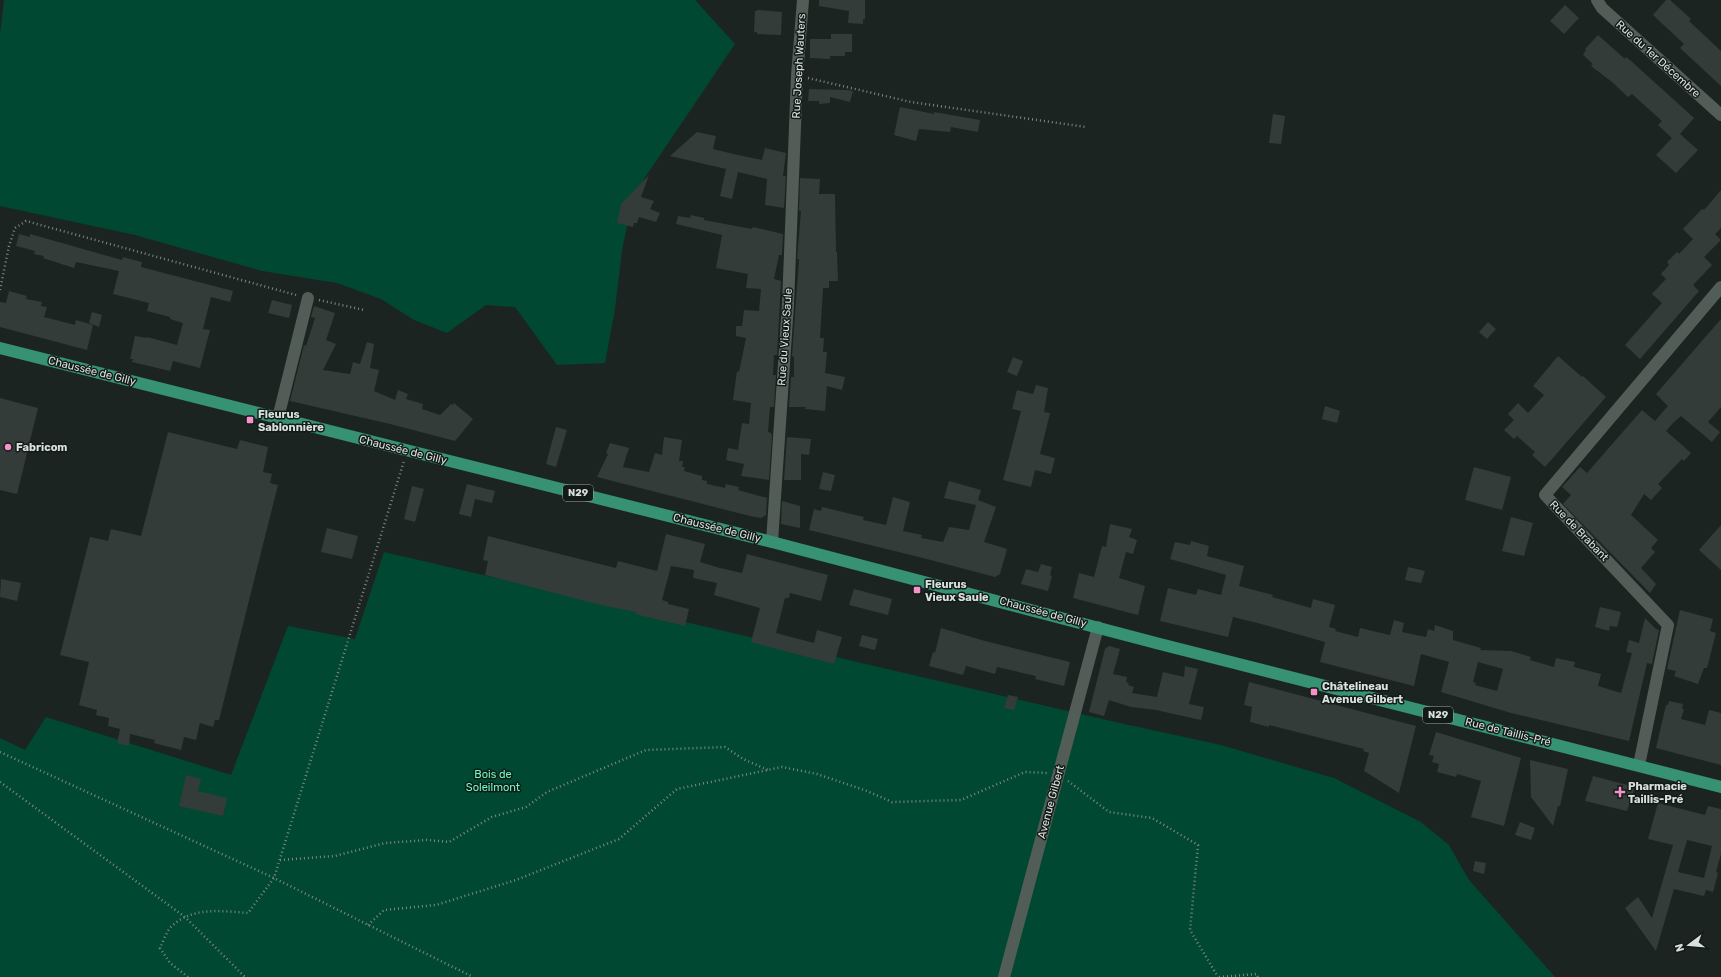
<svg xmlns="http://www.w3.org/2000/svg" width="1721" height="977" font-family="Rubik,sans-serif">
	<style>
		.green { fill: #004832 }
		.building { fill: #333c38; fill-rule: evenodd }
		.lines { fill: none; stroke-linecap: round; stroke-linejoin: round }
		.path { stroke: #808784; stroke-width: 2.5; stroke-dasharray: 1 3; stroke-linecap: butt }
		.street { stroke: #535d58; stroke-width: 12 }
		.primary { stroke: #379173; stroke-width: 12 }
		.poi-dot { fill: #f890cc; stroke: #121b17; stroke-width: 1.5 }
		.labels { text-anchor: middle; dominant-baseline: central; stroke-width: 3; stroke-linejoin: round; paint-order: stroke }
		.shield { fill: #121b17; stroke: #9ea5a2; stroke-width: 1 }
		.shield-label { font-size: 10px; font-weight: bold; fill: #dae0dd }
		.street-label { font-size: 11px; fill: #dae0dd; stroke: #121b17 }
		.poi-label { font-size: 11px; font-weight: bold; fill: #dae0dd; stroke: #121b17; text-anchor: start }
		.park-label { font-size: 11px; fill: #6dfdc5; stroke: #121b17 }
	</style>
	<rect width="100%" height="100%" fill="#1b2420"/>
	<g class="green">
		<polygon points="4,0 695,0 735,44 644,179 631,207 622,250 615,309 605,363 557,365 515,307 486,305 447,333 414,320 381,299 337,283 262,271 135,235 0,206 0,34"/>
		<polygon points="384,552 1111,721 1221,745 1334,778 1421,822 1449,845 1469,880 1555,977 0,977 0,738 25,750 46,717 231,775 288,626 355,639"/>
	</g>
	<g class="building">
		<polygon points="819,0 865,0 865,19 863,19 863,24 848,23 849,11 819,6"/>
		<polygon points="1666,0 1670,0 1691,19 1689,21 1721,51 1721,86 1680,48 1684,44 1653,15"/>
		<polygon points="1565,5 1579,18 1564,34 1550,21"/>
		<polygon points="759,10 782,12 781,35 757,34 757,32 754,32 755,11"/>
		<polygon points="831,34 852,34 852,52 845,52 845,56 830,56 830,59 810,58 810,39 831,39"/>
		<polygon points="1598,35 1625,59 1626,57 1631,61 1694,118 1680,134 1698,150 1676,173 1656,155 1672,138 1658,125 1662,121 1632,94 1628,97 1612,82 1591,66 1593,64 1583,55 1586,50 1585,49"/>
		<polygon points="809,89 847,90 853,91 850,102 830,97 830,103 819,104 819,101 808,101"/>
		<polygon points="900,107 934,114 934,112 980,120 978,132 951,127 950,132 919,129 916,141 894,135"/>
		<polygon points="1273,114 1285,116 1281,144 1269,143"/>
		<polygon points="697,132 716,136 713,149 738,155 762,160 765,148 786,153 783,176 786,176 784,208 765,205 767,179 738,172 732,199 720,196 726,169 670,156"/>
		<polygon points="649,175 641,197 654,201 650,209 660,213 656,222 639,217 637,223 634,223 633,227 617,223 621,204"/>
		<polygon points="800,178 820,179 819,194 835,194 836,252 837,252 838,281 829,281 829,288 823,288 820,338 824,338 823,352 827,352 825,373 845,377 842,390 827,386 825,411 805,409 806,407 789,407 791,377 794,377 794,357 792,356 799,259 797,259 801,211 799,211"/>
		<polygon points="1721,190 1721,228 1715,234 1721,240 1704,257 1712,265 1693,285 1699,291 1640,359 1625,345 1662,303 1652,294 1666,279 1661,274 1669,265 1667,262 1677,252 1679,254 1693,239 1683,229 1702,209 1704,210"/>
		<polygon points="691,215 704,218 704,220 752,229 753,227 783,234 782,255 779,255 774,279 781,281 777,355 774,355 773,375 776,375 774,407 770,407 768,432 771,433 772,436 769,480 741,476 744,464 726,460 728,448 738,450 742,423 749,424 751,403 733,400 737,371 739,372 746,338 736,336 736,326 742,326 744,310 759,311 761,289 746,288 748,274 716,268 722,235 676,224 678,216 690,218"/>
		<polygon points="19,234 30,237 30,234 122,260 123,257 134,260 142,262 141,267 233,291 230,302 211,297 203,329 210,330 200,368 173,361 170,371 132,362 133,359 130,359 135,336 147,338 147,337 177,345 183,323 170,319 170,317 147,311 149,303 113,294 119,271 76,262 74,268 43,258 44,256 34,254 35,251 16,246"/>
		<polygon points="9,291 27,296 26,299 42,302 41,306 47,307 44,317 75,325 76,320 93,325 87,350 0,327 0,302 6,303"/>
		<polygon points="272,300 292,305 289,318 268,313"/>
		<polygon points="314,306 335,313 326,340 336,344 323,370 350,374 353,362 360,364 367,342 374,344 370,368 379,370 374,391 395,400 398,390 408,394 406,399 423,404 422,409 440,415 451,404 453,405 454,403 473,419 455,441 390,424 290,401 304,345 306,346 315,318 311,317"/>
		<polygon points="92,312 102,315 99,327 89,323"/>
		<polygon points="1721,319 1721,407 1708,422 1720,432 1712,442 1681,416 1673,423 1666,431 1691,453 1684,461 1682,459 1658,484 1662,488 1651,500 1644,494 1631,515 1658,540 1651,548 1655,552 1641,568 1656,584 1650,593 1563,504 1571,495 1562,487 1580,467 1587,473 1642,410 1655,421 1668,406 1656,394"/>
		<polygon points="1488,322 1496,329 1487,339 1479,332"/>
		<polygon points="1558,356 1582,377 1583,376 1606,397 1545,467 1532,455 1535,452 1517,436 1514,439 1504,430 1514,420 1508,414 1518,403 1528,413 1544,395 1533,386"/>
		<polygon points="1013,357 1023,361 1017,376 1007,372"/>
		<polygon points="1036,385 1048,388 1044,412 1050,413 1040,454 1055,458 1051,474 1035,470 1031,487 1003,480 1021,411 1012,409 1017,390 1033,394"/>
		<polygon points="0,398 38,408 17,494 0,490"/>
		<polygon points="1325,406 1340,411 1337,423 1322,419"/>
		<polygon points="556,427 567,430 556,467 546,464"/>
		<polygon points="168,432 237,449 240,440 268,447 263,472 272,474 270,483 278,485 219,720 215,720 213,727 200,723 196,740 184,737 181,750 154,743 155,740 130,734 129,746 117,743 120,729 108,726 109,718 96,715 97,710 79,705 89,662 60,655 90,537 108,541 111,529 141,536"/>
		<polygon points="664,437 682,440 679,461 683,461 682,467 685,467 684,471 702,476 702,480 707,481 707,484 725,488 726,484 739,487 738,490 767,498 766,515 761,518 750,516 597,477 608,454 606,453 610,443 629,448 623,467 649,472 655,453 662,455"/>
		<polygon points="787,437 811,439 809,455 801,454 801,480 784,480"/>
		<polygon points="1474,467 1511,477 1502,510 1465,500"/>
		<polygon points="823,472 835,475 831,491 819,489"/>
		<polygon points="949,481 981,490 978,500 996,507 984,542 1007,549 1000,574 995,577 923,558 809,530 814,509 821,511 822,507 864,517 863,520 886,525 893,497 910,502 903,531 922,535 921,538 943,542 949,527 969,530 976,505 944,498"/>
		<polygon points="467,484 495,491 492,503 475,499 471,517 459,514"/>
		<polygon points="412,486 424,489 415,522 404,519"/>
		<polygon points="782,501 800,506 800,528 781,524"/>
		<polygon points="1511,517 1533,523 1524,556 1502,551"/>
		<polygon points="1110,524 1132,529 1129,537 1137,540 1133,554 1126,552 1119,578 1145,586 1138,615 1073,598 1079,573 1094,577 1102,546 1106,547"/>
		<polygon points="1721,525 1721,570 1699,550"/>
		<polygon points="327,528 358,536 352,559 321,552"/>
		<polygon points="666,534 705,544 700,562 720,568 742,573 747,554 828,575 821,601 790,593 789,598 785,598 776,633 814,643 817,630 842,637 834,664 751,642 760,608 714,595 717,583 693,578 694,570 671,566 662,600 668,602 668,604 689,609 685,626 635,614 636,612 601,605 485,575 488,561 483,560 488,536 616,568 618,561 657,571"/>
		<path d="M1191 541 1209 546 1207 556 1244 566 1239 586 1273 595 1272 597 1311 608 1313 599 1335 605 1329 627 1336 629 1335 631 1358 637 1360 628 1390 635 1394 620 1404 623 1402 632 1426 637 1428 629 1434 631 1435 625 1453 631V640L1481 648 1480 650 1511 651 1531 657 1530 660 1554 667 1556 658 1575 662 1574 667 1601 674 1598 686 1621 693 1632 653 1626 652 1629 640 1639 643 1645 618 1656 629 1659 630 1652 664 1647 663 1629 741 1511 713 1441 692 1449 662 1421 654 1414 686 1320 662 1325 642 1265 625 1233 617 1228 637 1160 621 1168 588 1196 595 1198 589 1221 595 1226 575 1170 559 1175 542 1190 545ZM1478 662 1503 669 1497 691 1475 685 1476 683 1473 682Z"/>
		<polygon points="1041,564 1052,567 1050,575 1052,576 1048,591 1021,584 1026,569 1038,572"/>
		<polygon points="1408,567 1425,571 1421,583 1405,580"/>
		<polygon points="1,579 21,583 17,601 0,597"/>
		<polygon points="854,589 892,599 888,615 849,605"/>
		<polygon points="1600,607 1621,612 1617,627 1610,626 1609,631 1595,627"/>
		<polygon points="1680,610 1713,619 1710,631 1716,633 1707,668 1704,668 1698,684 1674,676 1676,671 1667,669"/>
		<polygon points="941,628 985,641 1070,662 1064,686 1035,679 1036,676 997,667 995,674 966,666 963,675 929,666 933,652 935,653"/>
		<polygon points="862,635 878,639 875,650 859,646"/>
		<polygon points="1109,646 1120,649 1113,674 1127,677 1126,682 1129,683 1128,685 1134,687 1132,693 1157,697 1163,672 1184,677 1185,666 1198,669 1189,704 1204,707 1201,720 1156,710 1131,707 1109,700 1104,716 1089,712 1105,649"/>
		<polygon points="1249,682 1416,726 1399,793 1364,771 1369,753 1363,751 1364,749 1269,725 1269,727 1250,722 1252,707 1244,705"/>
		<polygon points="1008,695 1018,697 1014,710 1004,708"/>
		<polygon points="1669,701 1683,704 1682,709 1684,709 1681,719 1705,725 1709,710 1721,713 1721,765 1656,748 1666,705 1668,705"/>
		<polygon points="1436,732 1521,758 1504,826 1471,817 1481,781 1457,774 1456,777 1437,772 1439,764 1432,762 1434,756 1429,755"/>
		<polygon points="1530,760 1568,769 1560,806 1558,806 1553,826 1531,797"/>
		<polygon points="186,775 201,779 198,791 227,798 223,816 179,806"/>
		<polygon points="1593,776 1635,787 1627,811 1585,801"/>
		<path d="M1658 803 1705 815 1708 806 1721 809V854L1716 872 1718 873 1713 892 1706 890 1704 896 1674 889 1656 951 1625 908 1638 897 1652 918 1673 845 1648 839ZM1687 840 1712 846 1704 878 1678 872Z"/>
		<polygon points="1520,822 1535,828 1531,840 1515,835"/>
		<polygon points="1475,861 1486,863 1484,874 1473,871"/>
	</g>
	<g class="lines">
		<g class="path">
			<polyline points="808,78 911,102 1086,127"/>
			<polyline points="0,290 9,246 15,228 26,221 296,295"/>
			<polyline points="319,300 364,310"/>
			<polyline points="0,752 274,878 473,977"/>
			<polyline points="1068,781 1109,812 1152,818 1198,845 1190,930 1218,977"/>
			<polyline points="0,782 185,917 245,977"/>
			<polyline points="280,860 335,856 385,843 427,840 449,842 492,817 526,807 547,792 646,750 725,747 743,759 768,770"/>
			<polyline points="368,925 384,910 436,905 516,880 619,839 677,789 782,767 817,774 867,791 892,802 961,800 1025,772 1047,773"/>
			<path d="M188 977 170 963 160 948C163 942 166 933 170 928 191 906 222 911 248 913L274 878 404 461"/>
			<polyline points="1219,977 1257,974 1258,977"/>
		</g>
		<g class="street">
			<polyline points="1597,0 1602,8 1721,115"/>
			<polyline points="278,418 308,298"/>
			<polyline points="772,542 788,304 797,76 803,0"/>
			<polyline points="1639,765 1668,625 1545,495 1721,287"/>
			<polyline points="1004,977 1098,627"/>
		</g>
		<polyline class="primary" points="0,348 772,542 1156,643 1721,787"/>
	</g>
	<g class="poi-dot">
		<rect x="246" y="416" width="8" height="8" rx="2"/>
		<circle cx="8" cy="447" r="4"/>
		<rect x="913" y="586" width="8" height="8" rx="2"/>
		<rect x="1310" y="688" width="8" height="8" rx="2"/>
		<path d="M1618 786h4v4h4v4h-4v4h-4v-4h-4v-4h4z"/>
	</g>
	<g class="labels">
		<g class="shield">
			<rect x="563" y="485" width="30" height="16" rx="3"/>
			<rect x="1423" y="707" width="30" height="16" rx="3"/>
		</g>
		<g class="shield-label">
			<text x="578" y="493">N29</text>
			<text x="1438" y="715">N29</text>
		</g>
		<g class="street-label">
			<text transform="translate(1658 59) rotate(42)">Rue du 1er Décembre</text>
			<text transform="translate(799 66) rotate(-87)">Rue Joseph Wauters</text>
			<text transform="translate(785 337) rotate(-86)">Rue du Vieux Saule</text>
			<text transform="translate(92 371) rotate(14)">Chaussée de Gilly</text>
			<text transform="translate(403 450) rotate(14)">Chaussée de Gilly</text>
			<text transform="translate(717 528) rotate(14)">Chaussée de Gilly</text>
			<text transform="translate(1579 531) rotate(46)">Rue de Brabant</text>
			<text transform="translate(1043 612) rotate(15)">Chaussée de Gilly</text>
			<text transform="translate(1508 732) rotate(14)">Rue de Taillis-Pré</text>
			<text transform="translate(1051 802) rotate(-75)">Avenue Gilbert</text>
		</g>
		<g class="poi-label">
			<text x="258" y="414">Fleurus<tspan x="258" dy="13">Sablonnière</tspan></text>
			<text x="16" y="447">Fabricom</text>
			<text x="925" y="584">Fleurus<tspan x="925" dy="13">Vieux Saule</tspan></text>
			<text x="1322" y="686">Châtelineau<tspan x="1322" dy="13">Avenue Gilbert</tspan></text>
			<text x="1628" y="786">Pharmacie<tspan x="1628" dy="13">Taillis-Pré</tspan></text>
		</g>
		<g class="park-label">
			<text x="493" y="774">Bois de<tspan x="493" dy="13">Soleilmont</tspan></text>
		</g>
	</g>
	<g transform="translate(1689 945) rotate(254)" stroke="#121b17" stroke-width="3" paint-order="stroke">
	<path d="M0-3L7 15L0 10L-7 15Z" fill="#dae0dd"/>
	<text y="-6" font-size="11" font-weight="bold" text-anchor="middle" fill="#dae0dd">N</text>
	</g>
</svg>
